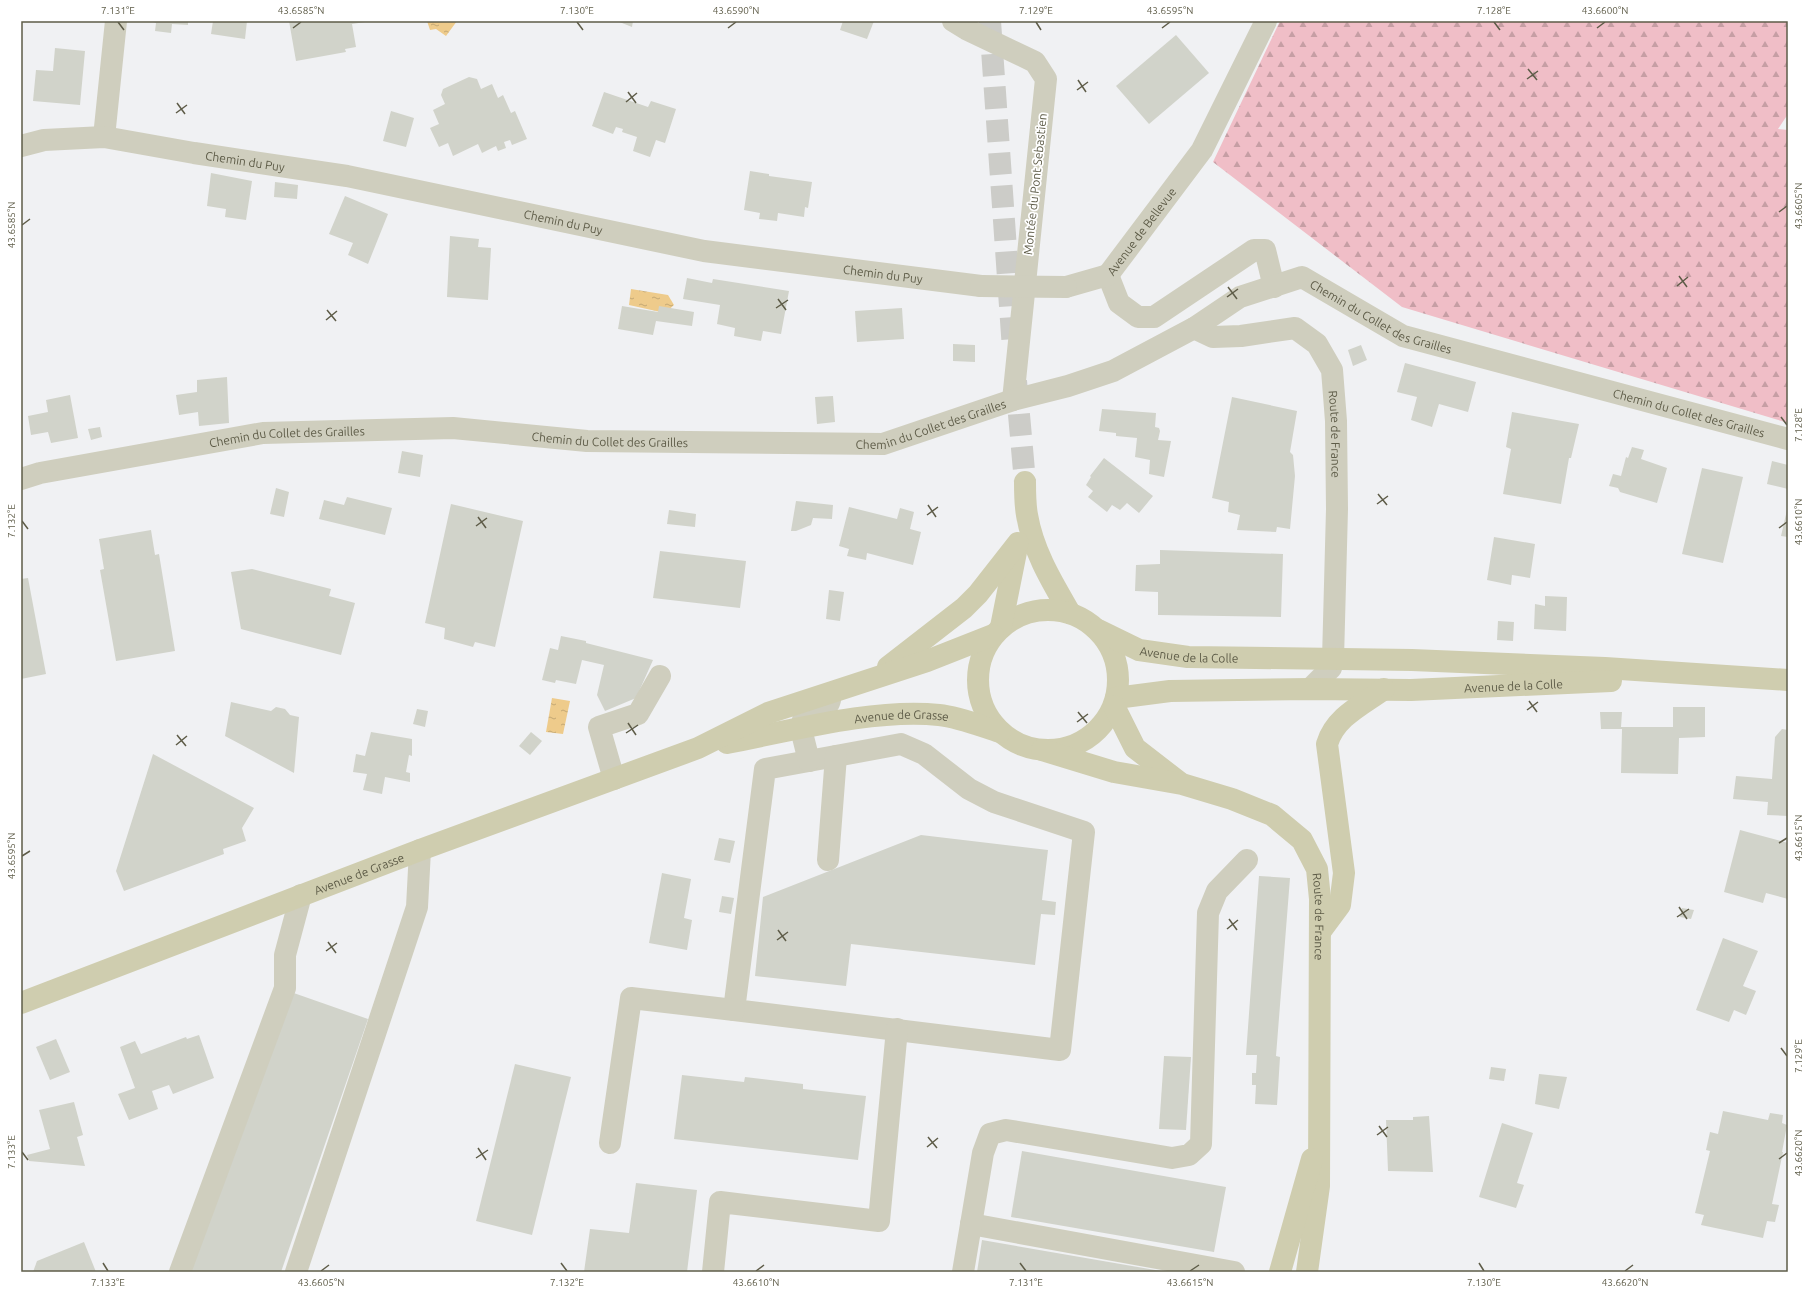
<svg xmlns="http://www.w3.org/2000/svg" width="1809" height="1293" font-family="Ubuntu,sans-serif">
	<style>
		.forest { fill: url(#forest-firs) }
		.water { fill: url(#water-ripples) }
		.building { fill: #d1d3ca }
		.lines { fill: none; stroke-linecap: round; stroke-linejoin: round }
		.major-tunnel { stroke: #ccccc8; stroke-width: 22; stroke-dasharray: 22 11; stroke-linecap: butt }
		.minor { stroke: #cfcebe; stroke-width: 22 }
		.major { stroke: #cfcdaf; stroke-width: 22 }
		.minor-bridge { stroke: #cfcebe; stroke-width: 22 }
		.ticks { fill: none; stroke: #5e5c48; stroke-width: 1.5 }
		.labels { text-anchor: middle; dominant-baseline: central; stroke-width: 3.5; stroke-linejoin: round; paint-order: stroke }
		.street-label { font-size: 12px; fill: #5e5c48; stroke: #fff }
		.neatline { fill: none; stroke: #5e5c48; stroke-width: 1.5 }
		.ticks-label { font-size: 10px; text-anchor: middle; fill: #5e5c48 }
	</style>
	<defs>
		<pattern id="forest-firs" width="22" height="20" patternUnits="userSpaceOnUse"><rect width="22" height="20" fill="#f0bec7"/><path d="M5 1l3.5 6h-7zM16 11l3.5 6h-7z" fill="#c69ea4"/></pattern>
		<pattern id="water-ripples" width="26" height="14" patternUnits="userSpaceOnUse"><rect width="26" height="14" fill="#eecb8b"/><path d="M2 4q2-2 4 0t4 0M15 11q2-2 4 0t4 0" fill="none" stroke="#c4a874"/></pattern>
	</defs>
	<rect width="100%" height="100%" fill="#f0f1f3"/>
	<polygon class="forest" points="1280,21 1788,21 1788,114 1778,129 1788,130 1788,423 1402,307 1213,162"/>
	<g class="water">
		<polygon points="427,21 457,21 446,36 436,29 430,30"/>
		<polygon points="631,289 668,295 674,305 665,313 629,305"/>
		<polygon points="552,698 570,701 563,734 546,732"/>
	</g>
	<g class="building">
		<polygon points="151,21 188,21 188,25 172,24 171,33 155,31 156,23"/>
		<polygon points="213,21 247,21 245,39 211,34"/>
		<polygon points="289,21 365,21 365,22 352,24 356,47 345,49 346,52 296,61"/>
		<polygon points="617,21 633,21 632,27"/>
		<polygon points="843,21 874,21 867,39 840,30"/>
		<polygon points="1176,35 1209,73 1149,124 1116,86"/>
		<polygon points="55,48 85,51 80,105 33,101 36,70 53,71"/>
		<polygon points="469,77 477,79 481,89 492,84 498,98 503,95 511,113 515,111 527,139 512,145 510,140 504,142 506,148 498,151 496,146 482,153 478,144 453,156 448,143 439,147 430,128 439,124 433,110 445,104 441,95 443,89"/>
		<polygon points="604,92 648,107 651,101 676,109 665,143 656,140 650,157 633,151 637,137 622,132 623,129 616,127 613,134 592,126"/>
		<polygon points="391,111 414,118 406,147 383,141"/>
		<polygon points="750,171 769,174 769,176 812,182 808,208 805,207 804,217 778,213 777,221 759,219 760,213 744,210"/>
		<polygon points="211,173 252,181 246,220 225,217 226,209 207,206"/>
		<polygon points="275,182 298,185 297,199 274,197"/>
		<polygon points="345,196 388,214 368,264 348,255 353,243 329,234"/>
		<polygon points="450,236 479,239 478,247 491,248 488,300 447,297"/>
		<polygon points="687,278 712,283 713,279 789,291 781,334 763,331 761,341 734,336 735,328 717,324 720,305 683,299"/>
		<polygon points="622,306 658,312 659,306 694,312 692,326 656,321 653,335 618,329"/>
		<polygon points="902,308 904,339 857,342 855,311"/>
		<polygon points="953,344 975,345 975,362 953,361"/>
		<polygon points="1361,345 1367,360 1353,366 1348,350"/>
		<polygon points="1405,363 1476,382 1468,412 1439,404 1432,427 1411,420 1417,397 1397,392"/>
		<polygon points="227,377 229,423 199,426 198,412 179,415 176,395 197,392 197,380"/>
		<polygon points="70,395 78,438 51,443 48,432 31,435 28,416 48,412 46,400"/>
		<polygon points="833,396 835,422 817,424 815,397"/>
		<polygon points="1232,397 1297,411 1290,452 1293,455 1295,476 1290,529 1277,527 1276,532 1237,530 1240,515 1228,512 1229,502 1212,498"/>
		<polygon points="1102,409 1156,413 1155,427 1159,428 1160,431 1158,440 1171,441 1164,477 1149,474 1150,460 1135,457 1137,438 1116,436 1116,433 1099,431"/>
		<polygon points="1512,412 1579,424 1571,458 1569,458 1561,504 1503,494 1511,449 1506,447"/>
		<polygon points="100,427 102,437 91,440 88,429"/>
		<polygon points="1632,447 1644,450 1641,459 1667,468 1657,503 1620,492 1618,488 1609,486 1613,474 1621,476 1626,457 1628,458"/>
		<polygon points="402,451 423,455 420,477 398,473"/>
		<polygon points="1104,458 1153,496 1139,513 1127,503 1120,510 1112,505 1107,512 1088,497 1093,491 1086,485 1091,477 1090,476"/>
		<polygon points="1772,461 1788,465 1788,489 1767,484"/>
		<polygon points="1702,468 1743,477 1723,563 1682,554"/>
		<polygon points="276,488 289,492 284,517 270,514"/>
		<polygon points="347,497 392,508 385,535 319,519 324,500 344,505"/>
		<polygon points="796,501 833,505 832,519 813,518 811,525 796,531 791,531"/>
		<polygon points="451,504 523,521 495,647 475,642 473,647 444,639 445,628 425,623"/>
		<polygon points="849,507 897,519 900,508 914,512 910,529 921,532 913,565 867,553 866,560 847,556 849,549 839,546"/>
		<polygon points="669,510 696,514 695,527 667,524"/>
		<polygon points="1787,510 1788,510 1788,537 1781,536"/>
		<polygon points="151,530 155,555 159,554 175,651 116,661 100,570 104,569 99,539"/>
		<polygon points="1494,537 1535,544 1530,578 1512,575 1511,585 1487,580"/>
		<polygon points="1160,550 1283,554 1281,617 1158,615 1158,592 1135,591 1136,565 1160,564"/>
		<polygon points="660,551 746,561 740,608 653,598"/>
		<polygon points="252,569 331,589 329,596 355,603 341,655 241,629 231,572"/>
		<polygon points="28,578 46,674 21,679 21,579"/>
		<polygon points="829,590 844,592 840,621 826,619"/>
		<polygon points="1545,596 1567,597 1566,631 1534,629 1535,604 1545,606"/>
		<polygon points="1498,621 1514,622 1513,641 1497,640"/>
		<polygon points="561,636 586,641 586,643 653,660 636,698 605,711 597,695 604,665 582,660 576,684 556,680 555,683 542,680 550,648 558,650"/>
		<polygon points="231,702 271,711 276,707 285,709 290,715 299,717 294,773 225,736"/>
		<polygon points="1673,707 1705,707 1705,737 1679,738 1678,774 1621,773 1622,729 1601,729 1600,712 1622,712 1621,727 1673,727"/>
		<polygon points="417,709 428,711 425,727 413,724"/>
		<polygon points="1782,729 1788,730 1788,816 1767,815 1768,802 1733,799 1736,776 1772,779 1775,737"/>
		<polygon points="371,732 412,739 412,756 409,755 406,772 410,773 410,782 385,777 382,794 363,790 367,774 353,772 356,754 365,756"/>
		<polygon points="531,732 542,741 530,755 519,746"/>
		<polygon points="153,754 254,808 242,828 246,841 223,849 224,854 124,891 116,871"/>
		<polygon points="1740,830 1788,843 1788,899 1766,893 1763,903 1724,892"/>
		<polygon points="921,835 1048,850 1042,900 1056,902 1055,915 1041,914 1035,965 851,944 846,986 755,976 763,897"/>
		<polygon points="719,838 735,841 730,863 714,860"/>
		<polygon points="662,873 691,879 684,918 692,920 687,950 649,943"/>
		<polygon points="1259,876 1290,878 1276,1056 1280,1057 1277,1105 1255,1104 1256,1085 1252,1085 1252,1073 1256,1073 1257,1055 1246,1055"/>
		<polygon points="722,896 734,898 731,914 719,912"/>
		<polygon points="1682,908 1694,910 1691,919 1680,917"/>
		<polygon points="1723,938 1758,951 1743,986 1756,991 1746,1015 1734,1010 1729,1022 1696,1010"/>
		<polygon points="288,991 368,1019 281,1272 190,1272"/>
		<polygon points="199,1035 214,1078 173,1094 169,1085 152,1091 158,1109 129,1120 118,1094 135,1088 120,1047 135,1041 141,1054 186,1037 187,1039"/>
		<polygon points="56,1039 70,1072 50,1080 36,1047"/>
		<polygon points="1164,1056 1191,1057 1186,1130 1159,1129"/>
		<polygon points="515,1064 571,1077 532,1235 476,1221"/>
		<polygon points="1491,1067 1506,1069 1504,1081 1489,1079"/>
		<polygon points="1539,1074 1567,1077 1559,1109 1535,1104"/>
		<polygon points="682,1075 744,1082 745,1077 803,1084 803,1089 866,1096 858,1160 674,1139"/>
		<polygon points="74,1102 83,1135 77,1137 85,1166 29,1161 27,1155 50,1149 39,1110"/>
		<polygon points="1723,1111 1768,1120 1770,1113 1783,1115 1782,1123 1787,1125 1782,1152 1783,1152 1772,1204 1779,1205 1775,1222 1767,1221 1763,1238 1701,1225 1704,1215 1695,1213 1710,1151 1706,1150 1710,1132 1718,1134"/>
		<polygon points="1429,1116 1433,1172 1388,1171 1386,1120 1413,1120 1413,1117"/>
		<polygon points="1502,1123 1533,1133 1517,1183 1524,1185 1516,1208 1479,1197"/>
		<polygon points="1022,1151 1226,1187 1214,1252 1011,1217"/>
		<polygon points="636,1183 697,1190 687,1272 584,1272 590,1229 629,1233"/>
		<polygon points="982,1240 1161,1271 1161,1272 977,1272"/>
		<polygon points="84,1242 96,1272 33,1272 37,1261"/>
	</g>
	<g class="lines">
		<g class="major-tunnel">
			<polyline points="990,21 1013,349"/>
			<polyline points="1016,381 1025,482"/>
		</g>
		<g class="minor">
			<polyline points="953,21 966,29 1035,62 1046,79 1013,400"/>
			<polyline points="104,137 116,21"/>
			<path id="s1" d="M21 146 44 140 104 137 194 153 347 176 704 251 981 286"/>
			<path id="s2" d="M1108 275 1202 150 1266 21"/>
			<polyline points="1108,275 1119,303 1138,317 1154,317 1254,250 1265,250 1274,287"/>
			<polyline points="1066,287 1108,275"/>
			<path id="s3" d="M1194 328 1213 337 1241 336 1295 328 1317 344 1332 370 1336 421 1337 509 1333 659 1331 668 1310 689"/>
			<path id="s4" d="M21 479 40 473 263 433 453 428 587 441 883 444 1013 400 1068 386 1113 371 1194 328 1240 297 1302 277 1403 336 1788 439"/>
			<polygon points="901,744 924,754 969,789 994,802 1084,832 1060,1050 734,1010 765,769"/>
			<polyline points="809,761 801,729 805,711 829,703 830,700"/>
			<polyline points="614,779 599,727 638,714 660,676"/>
			<polyline points="828,860 836,756"/>
			<polyline points="610,1143 631,998 734,1010"/>
			<polyline points="971,1224 1234,1272"/>
			<polyline points="180,1272 285,988 285,955 301,895"/>
			<polyline points="296,1272 417,907 420,850"/>
			<polyline points="713,1272 720,1202 879,1221 897,1029"/>
			<polyline points="963,1272 983,1153 990,1134 1006,1130 1172,1158 1189,1155 1201,1144 1208,913 1217,891 1247,860"/>
		</g>
		<g class="major">
			<path d="M1025 482C1025 493 1025 504 1027 515 1033 551 1052 582 1070 613"/>
			<circle cx="1048" cy="680" r="70"/>
			<polyline points="1001,627 1017,547"/>
			<path id="s5" d="M1098 630 1139 650 1188 657 1412 660 1605 668 1788 680"/>
			<polyline points="888,667 964,608 978,594 1018,543"/>
			<path id="s6" d="M1116 698 1170 691 1310 689 1411 690 1611 681"/>
			<polyline points="1114,706 1135,748 1179,782"/>
			<path id="s7" d="M727 743C790 731 875 708 939 715 959 717 981 726 1000 732"/>
			<path id="s8" d="M1042 750 1114 772 1182 784 1232 799 1272 815 1302 840 1317 869 1320 899 1319 1186 1307 1272"/>
			<path d="M1320 932 1340 905 1344 873 1327 744C1335 717 1362 705 1384 689"/>
			<path id="s9" d="M21 1003 420 850 698 748 768 713 927 661 993 635"/>
			<polyline points="1280,1272 1312,1159"/>
		</g>
		<polyline class="minor-bridge" points="981,286 1066,287"/>
	</g>
	<path class="ticks" d="M118 22 124 30M577 22 583 30M1036 22 1041 30M1494 22 1500 30M293 28 301 22M728 28 736 22M1162 28 1170 22M1597 28 1605 22M1528 69 1537 80M1527 79 1538 71M1078 80 1086 92M1077 90 1088 82M628 92 636 103M626 102 637 93M177 103 185 114M176 113 187 105M1779 212 1787 206M22 225 30 219M1679 276 1687 287M1677 286 1688 277M1228 287 1237 299M1227 297 1238 289M778 299 786 310M776 308 788 300M327 310 336 321M326 320 337 311M1781 417 1787 425M1378 494 1387 505M1377 504 1388 496M928 505 936 517M927 515 938 507M478 517 486 528M22 521 28 529M476 526 487 518M1779 528 1787 522M1529 701 1537 712M1527 710 1538 702M1078 712 1087 723M1077 722 1088 714M628 723 636 735M626 733 638 725M177 735 186 746M176 745 187 736M1779 843 1787 838M22 856 30 851M1679 907 1687 919M1677 917 1689 909M1229 919 1237 930M1227 929 1238 920M778 930 786 941M777 940 788 932M328 942 336 953M326 951 337 943M1781 1048 1787 1056M1379 1126 1387 1137M1377 1135 1388 1127M928 1137 937 1148M927 1147 938 1138M478 1148 486 1160M22 1152 28 1160M476 1158 488 1150M1779 1159 1787 1153M103 1263 108 1271M561 1263 567 1271M1020 1263 1026 1271M1479 1263 1484 1271M321 1271 329 1265M756 1271 764 1265M1190 1271 1199 1265M1625 1271 1633 1265"/>
	<g class="labels">
		<g class="street-label">
			<text stroke="none"><textPath href="#s1" startOffset="227">Chemin du Puy</textPath></text>
			<text transform="translate(1035 184) rotate(-84)">Montée du Pont Sebastien</text>
			<text stroke="none"><textPath href="#s1" startOffset="551">Chemin du Puy</textPath></text>
			<text stroke="none"><textPath href="#s2" startOffset="55">Avenue de Bellevue</textPath></text>
			<text stroke="none"><textPath href="#s1" startOffset="875">Chemin du Puy</textPath></text>
			<text stroke="none"><textPath href="#s4" startOffset="1410">Chemin du Collet des Grailles</textPath></text>
			<text stroke="none"><textPath href="#s4" startOffset="1734">Chemin du Collet des Grailles</textPath></text>
			<text stroke="none"><textPath href="#s4" startOffset="918">Chemin du Collet des Grailles</textPath></text>
			<text stroke="none"><textPath href="#s3" startOffset="225">Route de France</textPath></text>
			<text stroke="none"><textPath href="#s4" startOffset="270">Chemin du Collet des Grailles</textPath></text>
			<text stroke="none"><textPath href="#s4" startOffset="594">Chemin du Collet des Grailles</textPath></text>
			<text stroke="none"><textPath href="#s5" startOffset="96">Avenue de la Colle</textPath></text>
			<text stroke="none"><textPath href="#s6" startOffset="398">Avenue de la Colle</textPath></text>
			<text stroke="none"><textPath href="#s7" startOffset="177">Avenue de Grasse</textPath></text>
			<text stroke="none"><textPath href="#s9" startOffset="362">Avenue de Grasse</textPath></text>
			<text stroke="none"><textPath href="#s8" startOffset="359">Route de France</textPath></text>
		</g>
	</g>
	<rect width="1809" height="1293" fill="none" stroke="#ffffff" stroke-width="44"/>
	<rect x="22" y="22" width="1765" height="1249" class="neatline"/>
	<g class="ticks-label">
		<text x="118" y="14">7.131°E</text>
		<text x="301" y="14">43.6585°N</text>
		<text x="577" y="14">7.130°E</text>
		<text x="736" y="14">43.6590°N</text>
		<text x="1036" y="14">7.129°E</text>
		<text x="1170" y="14">43.6595°N</text>
		<text x="1494" y="14">7.128°E</text>
		<text x="1605" y="14">43.6600°N</text>
		<text transform="translate(1798 206) rotate(-90)" y="4">43.6605°N</text>
		<text transform="translate(11 225) rotate(-90)" y="4">43.6585°N</text>
		<text transform="translate(1798 425) rotate(-90)" y="4">7.128°E</text>
		<text transform="translate(11 521) rotate(-90)" y="4">7.132°E</text>
		<text transform="translate(1798 522) rotate(-90)" y="4">43.6610°N</text>
		<text transform="translate(1798 838) rotate(-90)" y="4">43.6615°N</text>
		<text transform="translate(11 856) rotate(-90)" y="4">43.6595°N</text>
		<text transform="translate(1798 1056) rotate(-90)" y="4">7.129°E</text>
		<text transform="translate(11 1152) rotate(-90)" y="4">7.133°E</text>
		<text transform="translate(1798 1153) rotate(-90)" y="4">43.6620°N</text>
		<text x="108" y="1286">7.133°E</text>
		<text x="321" y="1286">43.6605°N</text>
		<text x="567" y="1286">7.132°E</text>
		<text x="756" y="1286">43.6610°N</text>
		<text x="1026" y="1286">7.131°E</text>
		<text x="1190" y="1286">43.6615°N</text>
		<text x="1484" y="1286">7.130°E</text>
		<text x="1625" y="1286">43.6620°N</text>
	</g>
</svg>
